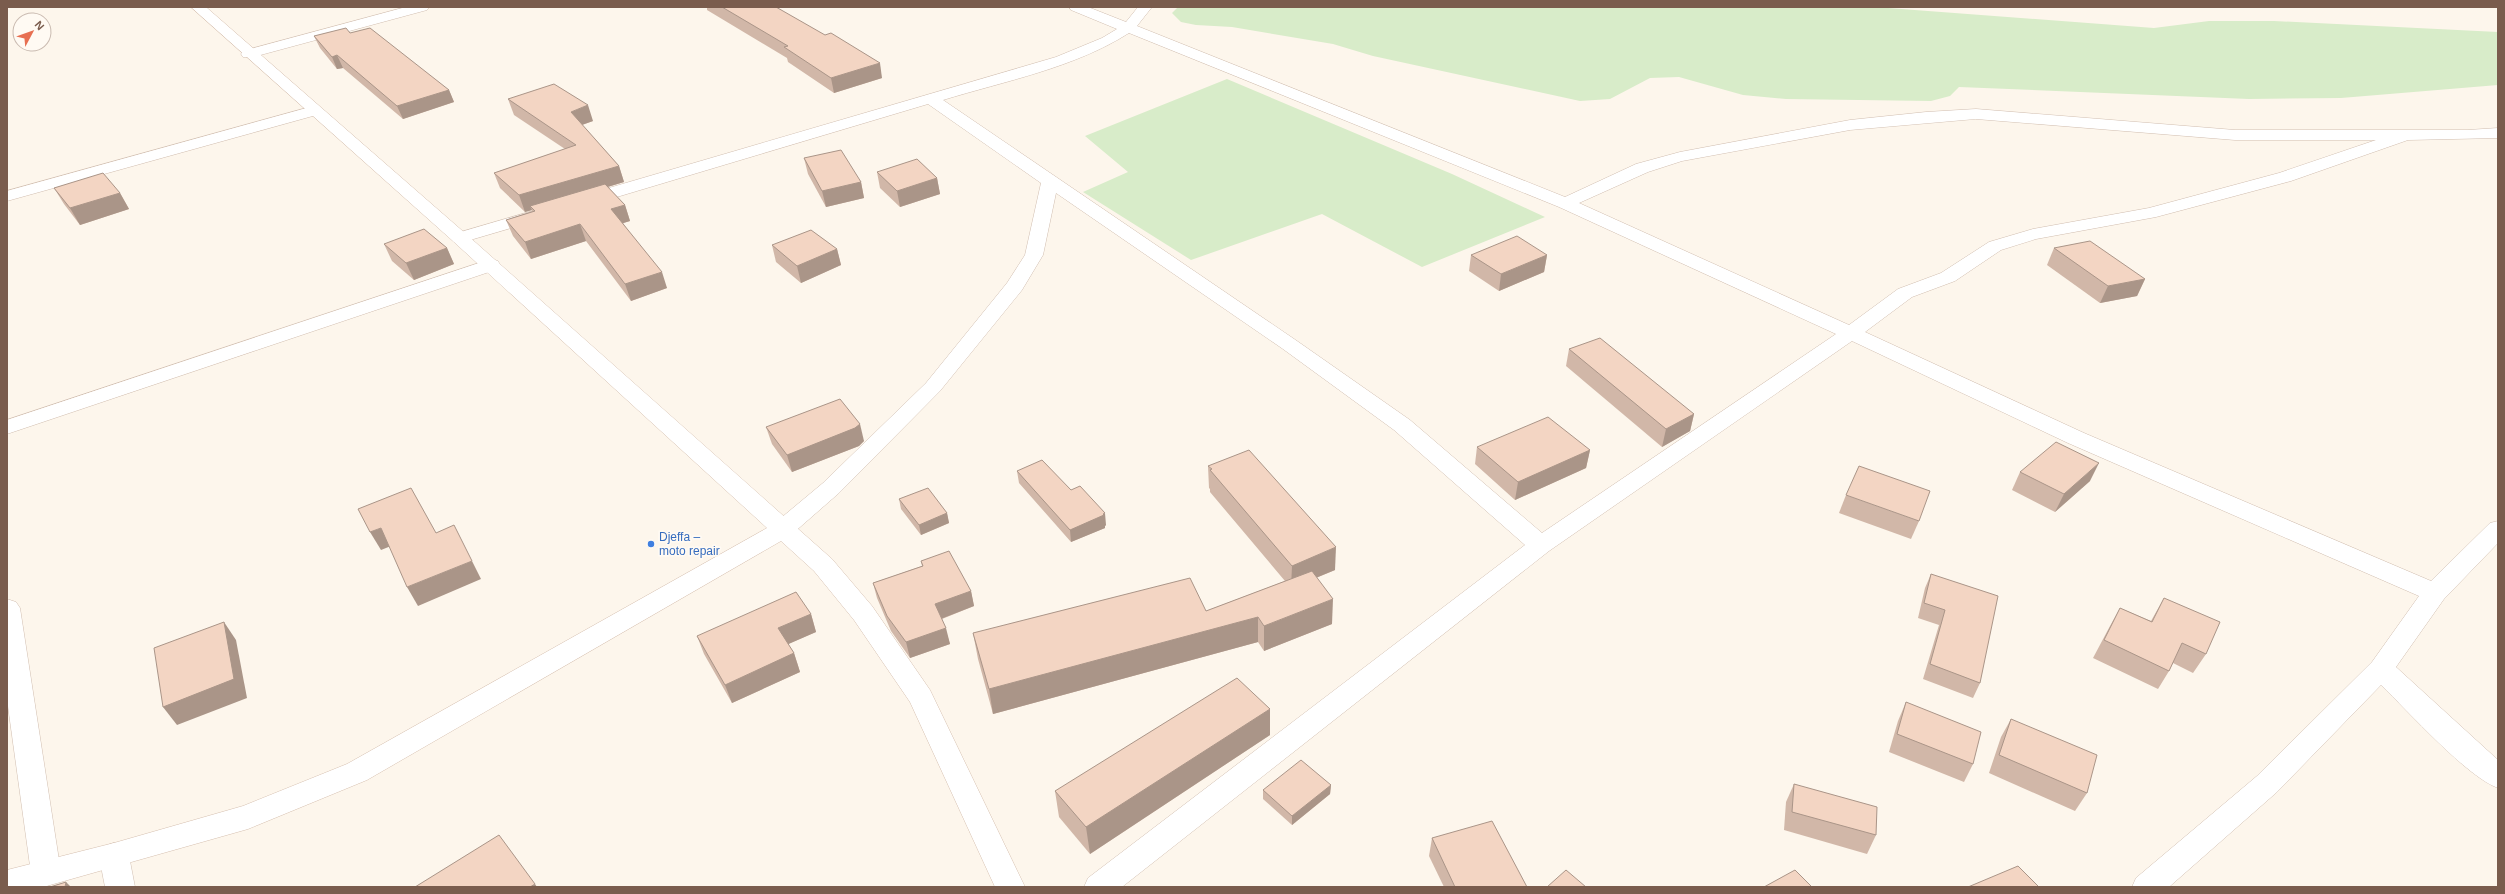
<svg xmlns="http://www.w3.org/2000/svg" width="2505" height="894" font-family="Helvetica,sans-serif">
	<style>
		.green { fill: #d8ecc9 }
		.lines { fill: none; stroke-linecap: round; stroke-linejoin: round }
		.street-casing { stroke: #d1beb0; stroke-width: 1 }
		.secondary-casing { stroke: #d6c0b0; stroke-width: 1 }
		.street { fill: #fff; fill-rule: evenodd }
		.secondary { fill: #fff; fill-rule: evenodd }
		.wall { fill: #d1b7a8 }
		.shaded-wall { fill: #aa9588 }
		.building { fill: #f3d5c3; stroke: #aa9588 }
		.shop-dot { fill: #3f7fe0; stroke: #fffaf3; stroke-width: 1.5 }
		.labels { text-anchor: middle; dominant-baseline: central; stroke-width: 3.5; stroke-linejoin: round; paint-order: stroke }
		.shop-label { font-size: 12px; fill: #366cbe; stroke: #fffaf3; text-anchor: start }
	</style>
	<rect width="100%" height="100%" fill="#fdf6ec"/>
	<g class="green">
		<polygon points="1178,7 1875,7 2154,28 2209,21 2274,21 2498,32 2498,85 2341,98 2249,99 1959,87 1950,96 1931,101 1786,99 1743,95 1679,77 1650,78 1610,99 1580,101 1373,56 1333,44 1232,27 1196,25 1181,22 1172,13"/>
		<polygon points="1227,79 1452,174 1545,217 1422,267 1322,214 1191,260 1083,192 1128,172 1085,136"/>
	</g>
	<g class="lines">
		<g class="street-casing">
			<g id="street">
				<polygon points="406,7 429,7 427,10 253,57 243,57 241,54 243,51"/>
				<path d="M1069 7H1088L1126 22 1138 7H1152L1137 26 1565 197 1636 164 1680 152 1850 120 1926 112 1976 109 2235 130H2468L2498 128V138L2408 140 2291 181 2156 217 2036 239 2001 250 1955 281 1912 297 1865 332 2084 433 2431 581 2490 523 2498 521V543L2444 599 2396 667 2498 760V788C2467 777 2408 711 2381 685L2277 792 2169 887H2132L2136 878 2257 776 2372 662 2419 596 2068 443 1852 341 1549 551 1122 887H1084L1088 878 1525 545 1394 430 1283 349 1056 193 1043 255 1022 290 940 391 839 493 791 535 783 537 775 535 771 529 775 523 823 483 926 383 1007 283 1025 255 1041 183 928 104 590 205H578L575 201 578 197 1056 57 1102 38 1117 29 1071 10ZM1129 33 1559 207 1836 334 1542 533 1410 420 1297 341 943 100C1005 81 1074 68 1129 33ZM1976 119 2235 140H2376L2279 173 2149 208 2033 229 1989 242 1941 273 1898 289 1849 325 1579 203 1648 172 1682 161 1850 130Z"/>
				<polygon points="314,106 322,111 320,114 7,201 7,191"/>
				<polygon points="536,210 542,211 545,215 542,219 460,243 454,242 451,238 454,234"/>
				<polygon points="491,259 498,261 500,265 498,269 7,434 7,420"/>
				<polygon points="7,599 16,602 20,608 61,873 57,882 46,886 35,882 31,873 7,699"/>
				<polygon points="114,843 125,847 129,856 135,887 105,887 99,856 103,847"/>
			</g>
		</g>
		<g class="secondary-casing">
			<polygon id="secondary" points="191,7 206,7 466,234 832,559 872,606 930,690 1025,887 995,887 910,702 854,620 814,571 781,541 367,780 248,829 43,887 7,887 7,870 114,843 243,806 347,764 767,528 454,242"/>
		</g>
		<use href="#street" class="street"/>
		<use href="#secondary" class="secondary"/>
	</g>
	<g class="wall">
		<polygon points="707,7 776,7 882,78 834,93 788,62 787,58 707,10"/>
		<polygon points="350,33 449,90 454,102 403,119 343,68 337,69 320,48 314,36"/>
		<polygon points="508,99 593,121 582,125 619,166 624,182 608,187 625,205 630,221 623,223 667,288 631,301 586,241 531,259 513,236 506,220 532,211 532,210 525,212 500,188 494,173 565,149 514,115"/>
		<polygon points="804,158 861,182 864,198 826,207 808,174"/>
		<polygon points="877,172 937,178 940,194 900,207 880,188"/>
		<polygon points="54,188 120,193 129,209 80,225 64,204"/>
		<polygon points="384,244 447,248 454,264 414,280 392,261"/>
		<polygon points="772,245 837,249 841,265 801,283 776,262"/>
		<polygon points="2054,248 2145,279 2137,296 2100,303 2047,265"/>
		<polygon points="1471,255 1547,255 1544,272 1499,291 1469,271"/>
		<polygon points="1569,349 1694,414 1690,431 1662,447 1566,366"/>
		<polygon points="766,427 864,441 859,446 792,472 772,444"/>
		<polygon points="1477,447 1590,450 1586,468 1515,500 1475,464"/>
		<polygon points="1208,466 1335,570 1316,578 1332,624 1264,651 1258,642 993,714 978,659 973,633 1206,611 1285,581 1210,492 1210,489 1209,488"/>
		<polygon points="1017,471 1071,490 1106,525 1105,526 1105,528 1071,542 1019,483"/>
		<polygon points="2020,472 2090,481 2055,512 2012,490"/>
		<polygon points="1846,495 1919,521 1911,539 1839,513"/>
		<polygon points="899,499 947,513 949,523 921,535 901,509"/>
		<polygon points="921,561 971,591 974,606 942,619 950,644 910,658 891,631 877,598 873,583 922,566"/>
		<polygon points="1931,574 1980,683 1973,698 1923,679 1939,625 1918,618 1925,588"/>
		<polygon points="2164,598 2206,654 2193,673 2173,663 2169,671 2158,689 2093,658 2110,626 2120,608 2151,621"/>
		<polygon points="811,614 816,632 788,644 794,653 800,672 732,703 704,654 697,636"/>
		<polygon points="1906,702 1973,764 1964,782 1889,752 1898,721"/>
		<polygon points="1270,709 1270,735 1090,854 1059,817 1055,791"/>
		<polygon points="2011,719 2087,793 2075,811 1989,773 2001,737"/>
		<polygon points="1794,784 1876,835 1867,854 1784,830 1786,802"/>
		<polygon points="1331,785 1330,794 1292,825 1263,799 1263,790"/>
		<polygon points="1432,838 1527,887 1444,887 1429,856"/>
	</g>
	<g class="shaded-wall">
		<polygon points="337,55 343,68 337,69 332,57"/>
		<polygon points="880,63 882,78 834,93 831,78"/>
		<polygon points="449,90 454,102 403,119 397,106"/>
		<polygon points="588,105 593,121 576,127 571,112"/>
		<polygon points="619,166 624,182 533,209 530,206 532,210 525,212 519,195"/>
		<polygon points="937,178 940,194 900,207 897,191"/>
		<polygon points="861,182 864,198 826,207 822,191"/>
		<polygon points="120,193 129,209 80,225 70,208"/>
		<polygon points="625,205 630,221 617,225 611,209"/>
		<polygon points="580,224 586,241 531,259 525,242"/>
		<polygon points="447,248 454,264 414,280 406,263"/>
		<polygon points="837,249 841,265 801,283 797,266"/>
		<polygon points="1547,255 1544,272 1499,291 1501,274"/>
		<polygon points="662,272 667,288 631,301 625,284"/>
		<polygon points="2145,279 2137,296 2100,303 2108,286"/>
		<polygon points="1694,414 1690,431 1662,447 1666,429"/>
		<polygon points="860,424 864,441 859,446 792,472 787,455"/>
		<polygon points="1590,450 1586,468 1515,500 1518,482"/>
		<polygon points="2099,463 2090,481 2055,512 2064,494"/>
		<polygon points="947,513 949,523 921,535 919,525"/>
		<polygon points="1105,513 1106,525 1105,526 1105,528 1071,542 1070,530"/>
		<polygon points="381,528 391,546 381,550 370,532"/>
		<polygon points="1336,547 1335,570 1291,588 1292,566"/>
		<polygon points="472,561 481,579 418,606 407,587"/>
		<polygon points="971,591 974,606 938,620 935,604"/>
		<polygon points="1333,599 1332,624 1264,651 1264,626"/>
		<polygon points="811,614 816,632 784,646 778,628"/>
		<polygon points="1258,617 1258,642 993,714 989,689"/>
		<polygon points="224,622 236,640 247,698 177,725 163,707"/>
		<polygon points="946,628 950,644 910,658 906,642"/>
		<polygon points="794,653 800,672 732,703 725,685"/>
		<polygon points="1270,709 1270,735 1090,854 1086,827"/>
		<polygon points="1331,785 1330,794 1292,825 1292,816"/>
		<polygon points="66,882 71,887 65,887"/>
		<polygon points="535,884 537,887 530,887"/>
	</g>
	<g class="building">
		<polygon points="722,7 776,7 825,35 831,33 880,63 831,78 784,47 788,46"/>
		<polygon points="346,28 350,33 370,28 449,90 397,106 337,55 332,57 314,36"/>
		<polygon points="554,84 588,105 571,112 619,166 519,195 494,173 576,145 508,99"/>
		<polygon points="841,150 861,182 822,191 804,158"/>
		<polygon points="917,159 937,178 897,191 877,172"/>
		<polygon points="103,173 120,193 70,208 54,188"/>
		<polygon points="605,184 625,205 611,209 662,272 625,284 580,224 525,242 506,220 535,211 530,206"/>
		<polygon points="424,229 447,248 406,263 384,244"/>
		<polygon points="811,230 837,249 797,266 772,245"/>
		<polygon points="1517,236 1547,255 1501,274 1471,255"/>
		<polygon points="2090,241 2145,279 2108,286 2054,248"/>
		<polygon points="1600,338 1694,414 1666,429 1569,349"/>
		<polygon points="840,399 860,424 855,428 787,455 766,427"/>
		<polygon points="1548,417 1590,450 1518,482 1477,447"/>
		<polygon points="2056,442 2099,463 2064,494 2020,472"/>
		<polygon points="1249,450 1336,547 1292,566 1210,470 1212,469 1208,466"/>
		<polygon points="1042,460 1071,490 1080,486 1105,513 1103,514 1104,515 1070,530 1017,471"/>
		<polygon points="1859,466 1930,491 1919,521 1846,495"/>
		<polygon points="411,488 436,533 454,525 472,561 407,587 381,528 370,532 358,509"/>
		<polygon points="928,488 947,513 919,525 899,499"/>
		<polygon points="949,551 971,591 935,604 946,628 906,642 887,616 873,583 923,566 921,561"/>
		<polygon points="1312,571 1333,599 1264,626 1258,617 989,689 973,633 1190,578 1206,611"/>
		<polygon points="1931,574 1998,596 1980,683 1930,664 1945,610 1924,603"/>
		<polygon points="796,592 811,614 778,628 794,653 725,685 697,636"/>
		<polygon points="2164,598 2220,622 2206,654 2182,643 2169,671 2104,640 2120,608 2152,622"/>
		<polygon points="224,622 234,679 163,707 154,648"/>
		<polygon points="1237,678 1270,709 1086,827 1055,791"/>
		<polygon points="1906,702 1981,732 1973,764 1897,734"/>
		<polygon points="2011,719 2097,755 2087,793 1999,755"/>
		<polygon points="1301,760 1331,785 1292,816 1263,790"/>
		<polygon points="1794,784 1877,807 1876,835 1792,812"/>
		<polygon points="1492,821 1527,887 1455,887 1432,838"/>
		<polygon points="499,835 535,884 530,887 415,887"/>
		<polygon points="2018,866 2039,887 1968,887"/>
		<polygon points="1566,870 1586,887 1547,887"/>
		<polygon points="1795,870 1812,887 1764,887"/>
		<polygon points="66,882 65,887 50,887"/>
	</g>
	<circle class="shop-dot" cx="651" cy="544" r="4"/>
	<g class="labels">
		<g class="shop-label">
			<text x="659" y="537">Djeffa –<tspan x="659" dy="14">moto repair</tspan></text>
		</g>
	</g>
	<rect width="2505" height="894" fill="none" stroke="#7a5c4d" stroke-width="16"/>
	<g transform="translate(32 32) rotate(49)"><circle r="19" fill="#fffaf3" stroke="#cabbb1"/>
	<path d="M0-3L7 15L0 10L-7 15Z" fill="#e76f51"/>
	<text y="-6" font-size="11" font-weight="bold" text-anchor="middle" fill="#7a5c4d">N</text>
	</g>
</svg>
